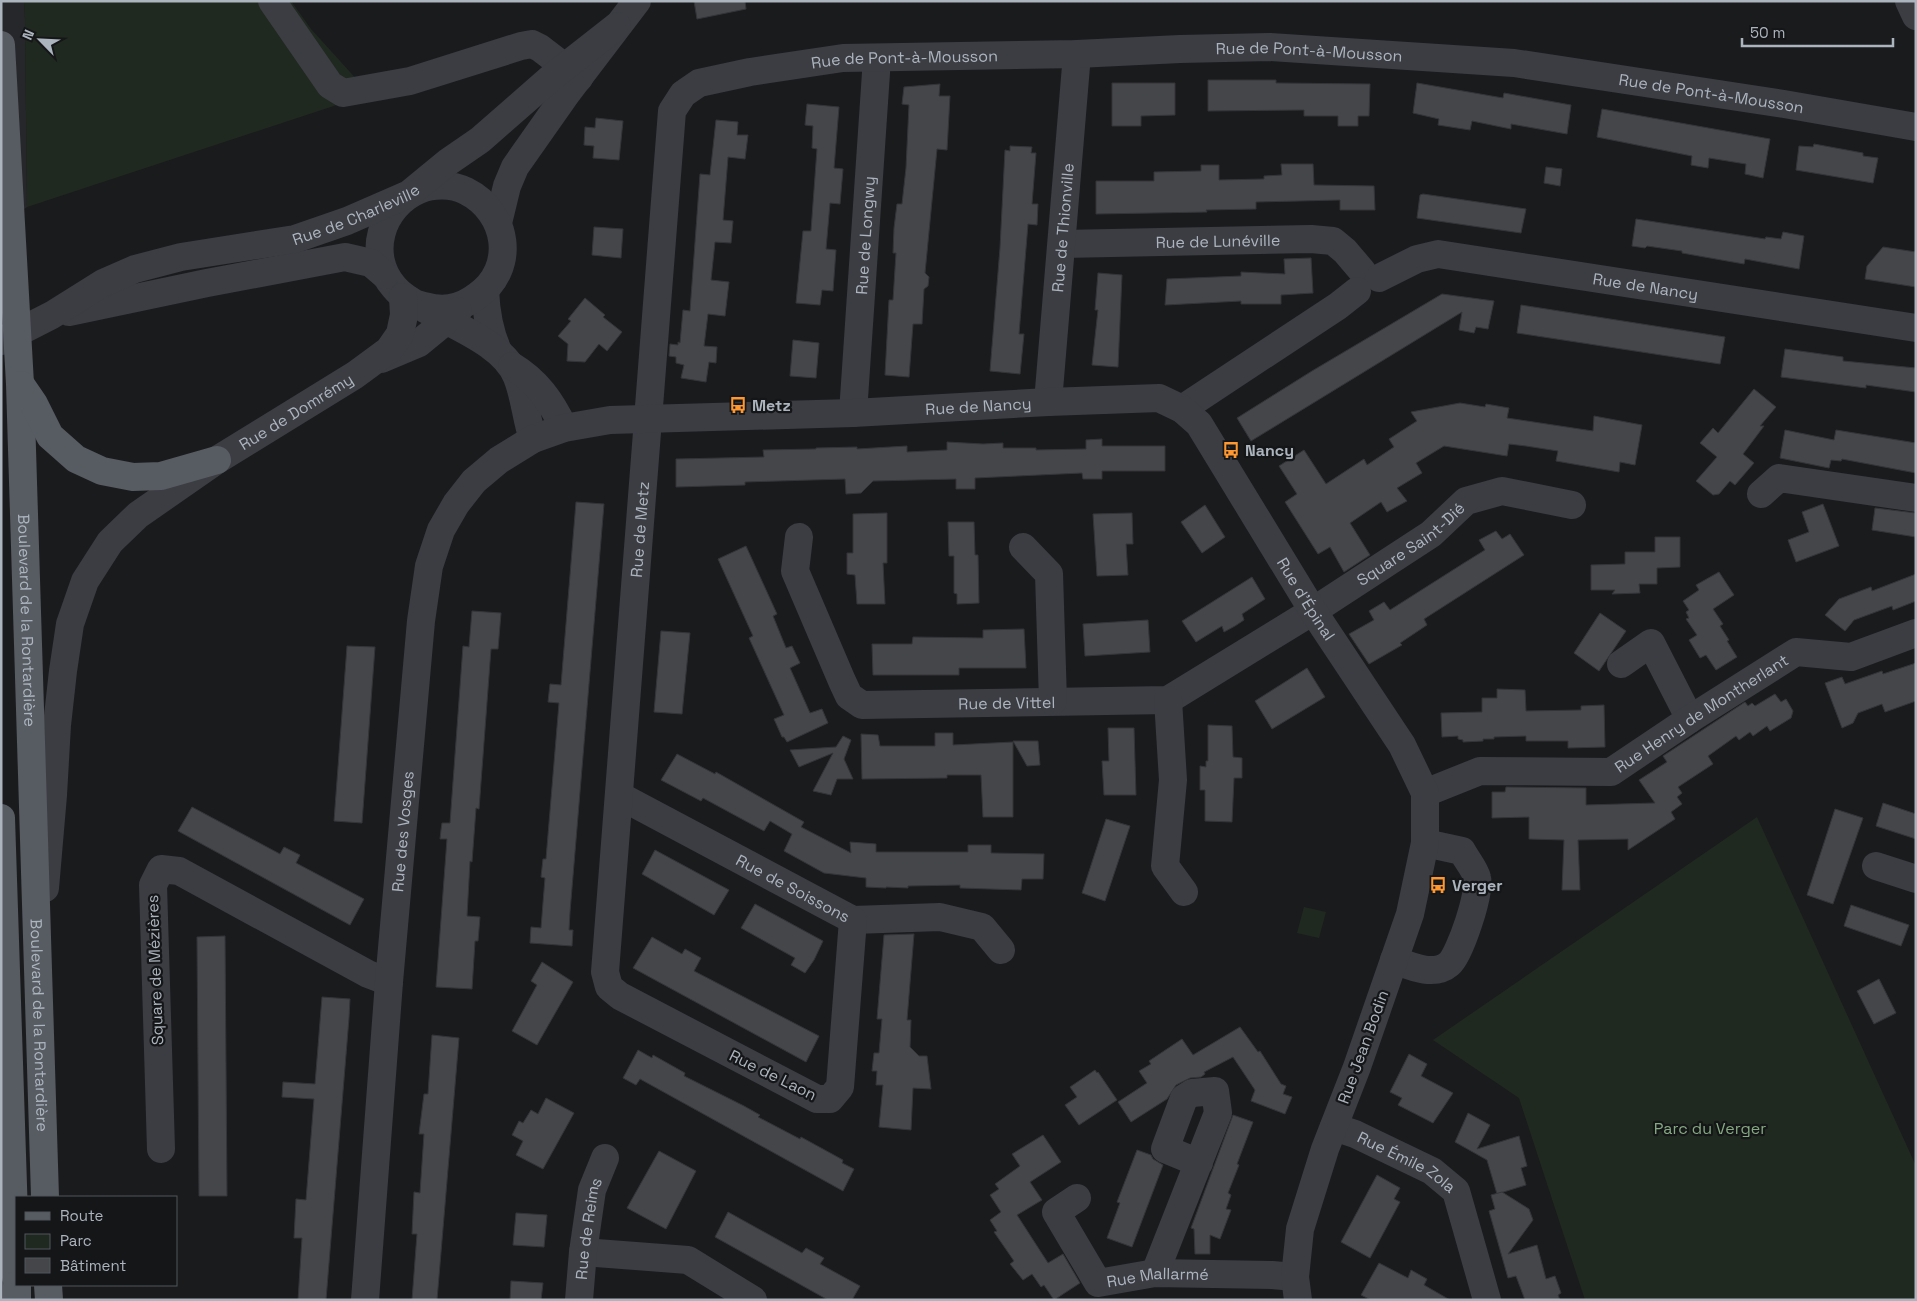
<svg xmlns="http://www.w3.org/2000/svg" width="1917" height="1301" font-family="'Space Grotesk',sans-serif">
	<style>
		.built { fill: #26272a }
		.green { fill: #202920 }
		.building { fill: #44464a; stroke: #343539 }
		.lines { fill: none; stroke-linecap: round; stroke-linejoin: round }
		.minor { stroke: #3b3d43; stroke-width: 28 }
		.major { stroke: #575b62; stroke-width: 28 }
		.labels { text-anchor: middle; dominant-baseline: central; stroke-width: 4.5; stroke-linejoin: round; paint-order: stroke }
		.street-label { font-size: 16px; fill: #acb4be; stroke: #151618 }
		.poi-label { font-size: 16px; font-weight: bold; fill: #acb4be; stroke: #151618; text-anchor: start }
		.park-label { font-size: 16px; fill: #86aa82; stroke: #151618 }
	</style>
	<rect width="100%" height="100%" fill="#1a1b1d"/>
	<polygon class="built" points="1,1 24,1 25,18 27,207 1,226"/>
	<g class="green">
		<polygon points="24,1 291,1 311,29 370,94 27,207 25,18"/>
		<polygon points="1757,817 1916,1166 1916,1300 1585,1300 1519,1098 1433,1040"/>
		<polygon points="1304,907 1326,912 1319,938 1297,933"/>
	</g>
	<g class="building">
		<polygon points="694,1 745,1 746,9 697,19"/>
		<polygon points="1208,80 1276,80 1276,83 1370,84 1369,116 1358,116 1358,126 1338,126 1338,116 1304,116 1304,110 1208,111"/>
		<polygon points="1112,83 1175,83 1175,115 1141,116 1141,126 1112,126"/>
		<polygon points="1417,83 1503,98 1504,93 1571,105 1567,134 1511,124 1511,129 1472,121 1470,130 1438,125 1439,119 1413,113"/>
		<polygon points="940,84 939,96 950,96 947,150 937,149 925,273 929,277 928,286 924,289 922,324 913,324 909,377 885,375 889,300 893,300 896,253 893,253 894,228 897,204 902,204 906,168 909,105 902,104 904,87"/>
		<polygon points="807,104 839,107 834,168 843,169 840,204 830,203 826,249 836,250 833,291 822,290 820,305 796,303 803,231 811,231 817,149 812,148 813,126 805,125"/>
		<polygon points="1602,109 1770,139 1763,178 1745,174 1746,164 1709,158 1708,168 1691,165 1692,156 1597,137"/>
		<polygon points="596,118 623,121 619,160 593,158 594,146 584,145 585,127 595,128"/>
		<polygon points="716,120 738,122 737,135 748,135 745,159 728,157 723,220 733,221 731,243 715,242 711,280 729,282 725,316 708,314 704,346 717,347 716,363 709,362 706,382 681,378 684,365 676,363 676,357 669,356 670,344 678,345 678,342 680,343 683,310 690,311 700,174 710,175"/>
		<polygon points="1814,144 1863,153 1863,156 1878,158 1873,183 1796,170 1799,146 1813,147"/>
		<polygon points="1010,146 1032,147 1031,153 1036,153 1032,204 1038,204 1037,225 1028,224 1019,334 1024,334 1020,374 990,371 1000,248 1005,150 1010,151"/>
		<polygon points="1281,164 1313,164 1314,185 1374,186 1375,210 1340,210 1340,200 1256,202 1256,209 1206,210 1207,212 1096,214 1096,181 1154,181 1154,172 1201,171 1201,165 1219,165 1219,180 1264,179 1264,176 1282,175"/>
		<polygon points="1546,167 1562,169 1560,186 1544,183"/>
		<polygon points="1423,194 1526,209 1521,233 1417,218 1420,195"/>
		<polygon points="1636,219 1765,239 1766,237 1781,239 1783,232 1804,236 1799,269 1745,259 1744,264 1682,253 1682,251 1647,246 1645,248 1632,246"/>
		<polygon points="594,227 623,229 621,258 592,255"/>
		<polygon points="1883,247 1916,252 1916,287 1865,279 1867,266"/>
		<polygon points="1311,258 1313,293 1281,295 1281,304 1241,304 1241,301 1165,305 1167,279 1241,276 1241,272 1285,274 1284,259"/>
		<polygon points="1098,273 1122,275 1118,367 1092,365 1098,310 1095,310"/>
		<polygon points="1442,294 1494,301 1488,329 1476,327 1474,333 1459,330 1462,312 1251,441 1237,418 1312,371"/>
		<polygon points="585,298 605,315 603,317 622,332 607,351 599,344 585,362 567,361 568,344 558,336 571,321 568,319"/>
		<polygon points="1521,305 1725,337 1720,364 1517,333"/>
		<polygon points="793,340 819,343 816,378 790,376"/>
		<polygon points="1785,349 1843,357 1843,361 1916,368 1916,392 1866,385 1866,388 1781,377"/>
		<polygon points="1754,389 1776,407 1760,426 1764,426 1743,454 1754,463 1735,485 1730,481 1719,494 1713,495 1696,481 1717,457 1700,443 1713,428 1718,433"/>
		<polygon points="1460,403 1485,407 1486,404 1509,408 1507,418 1593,431 1594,416 1642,425 1635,465 1620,462 1619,472 1556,461 1558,451 1526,446 1509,444 1507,456 1444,446 1416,463 1422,473 1397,488 1407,501 1387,512 1381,502 1350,523 1370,555 1344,572 1330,547 1318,554 1285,502 1297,494 1279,466 1304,450 1326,484 1364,459 1367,465 1394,447 1389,439 1417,421 1411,412"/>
		<polygon points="1785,430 1834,440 1836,430 1916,443 1916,473 1842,459 1841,461 1831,460 1829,468 1780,458"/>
		<polygon points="1102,439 1102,446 1165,446 1165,471 1102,471 1102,479 1083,479 1082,473 975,478 975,489 956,489 956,479 873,481 861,493 846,494 845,479 745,482 745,485 676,487 676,459 764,457 763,450 816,449 816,448 857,447 857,449 907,446 907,452 947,450 947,442 983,444 1003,443 1003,448 1036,448 1036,450 1086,449 1086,440"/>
		<polygon points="576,502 604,504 570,912 569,930 573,930 572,946 530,943 531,927 541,928 545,878 541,877 543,859 546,859 559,703 548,702 550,684 561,685"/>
		<polygon points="1823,504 1839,546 1796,562 1788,540 1809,532 1802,512"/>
		<polygon points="1205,505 1225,537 1202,553 1181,522"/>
		<polygon points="1875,508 1916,513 1916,537 1872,530"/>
		<polygon points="887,513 887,563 883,563 885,604 857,604 855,575 847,574 847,553 853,553 853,514"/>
		<polygon points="1132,513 1133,544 1126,544 1128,575 1097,576 1093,514"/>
		<polygon points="948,522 974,522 975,555 978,555 979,603 957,604 957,594 954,593 954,556 949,556"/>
		<polygon points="1496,531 1502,539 1510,534 1524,555 1424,619 1427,625 1400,643 1402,645 1369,664 1349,634 1374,620 1369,611 1384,602 1390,610 1464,563 1485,550 1479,540"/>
		<polygon points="1655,537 1680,537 1680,567 1657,568 1657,584 1639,584 1640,593 1612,594 1615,590 1591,590 1591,565 1625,564 1625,552 1655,552"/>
		<polygon points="746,546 777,614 773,616 786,648 792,646 800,663 790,668 810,713 822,709 828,723 787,742 784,737 782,737 774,719 784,715 749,638 753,636 718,559"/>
		<polygon points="1719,572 1734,595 1713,609 1723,624 1720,626 1729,640 1727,641 1737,657 1716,670 1706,655 1700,658 1689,640 1697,635 1686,619 1689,618 1686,612 1689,610 1683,601 1699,590 1696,585"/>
		<polygon points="1916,574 1916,601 1893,610 1892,606 1854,620 1845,631 1825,615 1839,599 1871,587 1872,591"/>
		<polygon points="1252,577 1265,599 1242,614 1244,620 1235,626 1224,632 1222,626 1196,642 1182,621"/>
		<polygon points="472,611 501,613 498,649 491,649 479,809 476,808 472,862 470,861 467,916 480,917 478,941 475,941 472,989 436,987 447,839 440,839 441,830 442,823 450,823 463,646 469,647"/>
		<polygon points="1600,613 1626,631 1599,671 1574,653"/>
		<polygon points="1148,620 1150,652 1085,656 1083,624"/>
		<polygon points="1024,629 1026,668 959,668 959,675 873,675 872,644 912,644 913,637 983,638 983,630"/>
		<polygon points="661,631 690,633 682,714 654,712"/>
		<polygon points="347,646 375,647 362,823 334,821"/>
		<polygon points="1916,663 1916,701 1885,712 1882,704 1858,713 1853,723 1842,728 1825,683 1842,677 1845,684 1882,671 1883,674"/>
		<polygon points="1307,668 1325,697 1272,729 1255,701"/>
		<polygon points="1497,689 1525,690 1526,711 1581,710 1581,706 1604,705 1605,747 1568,748 1568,741 1526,741 1526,736 1494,737 1494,739 1483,739 1483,741 1463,742 1463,740 1458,739 1458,736 1442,737 1441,713 1482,712 1482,698 1497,698"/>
		<polygon points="1775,694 1781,702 1786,699 1793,711 1791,718 1770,731 1767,726 1753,736 1750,732 1739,740 1736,736 1708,756 1713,764 1678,787 1682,793 1677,797 1682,804 1671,812 1675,819 1628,850 1628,839 1578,840 1580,890 1562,890 1564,840 1529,839 1529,817 1492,818 1492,792 1505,792 1506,787 1586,788 1586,805 1655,803 1639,780 1667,762 1663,756 1745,702 1748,706 1752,703 1755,706"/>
		<polygon points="1208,725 1232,726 1233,757 1242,758 1242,778 1234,778 1232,822 1205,821 1205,790 1200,790 1200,766 1206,767 1206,761 1208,761"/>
		<polygon points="1108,728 1134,728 1136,795 1104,795 1102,761 1109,761"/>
		<polygon points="935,733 953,733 953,745 1013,742 1013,817 983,817 981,775 947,775 947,778 862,779 861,734 878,735 880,746 935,746"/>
		<polygon points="843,736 851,740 844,759 853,779 837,779 831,795 813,791 833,753 799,767 790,750 836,747"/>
		<polygon points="1013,741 1038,741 1040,765 1027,766"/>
		<polygon points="677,754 715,774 716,772 804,822 801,827 851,853 850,842 876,844 876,852 968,852 968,845 991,845 991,853 1044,854 1043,879 1022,879 1021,890 960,888 960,885 908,886 908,888 886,887 886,888 866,887 866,878 824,873 784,851 792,834 770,821 764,831 703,798 701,801 661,780"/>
		<polygon points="1883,803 1916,814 1916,839 1876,826"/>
		<polygon points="192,807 280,854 284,847 300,855 296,863 364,899 350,925 178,831"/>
		<polygon points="1835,809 1863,818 1833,904 1807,895"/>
		<polygon points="1106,819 1130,826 1105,901 1082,893"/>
		<polygon points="655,850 729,890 714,915 642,874"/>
		<polygon points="755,904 823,941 814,960 805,973 791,965 795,958 741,928"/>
		<polygon points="1851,905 1909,925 1901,946 1844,926"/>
		<polygon points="914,934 907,1020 911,1020 910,1047 919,1056 927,1056 931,1089 913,1088 911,1130 879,1127 883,1085 876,1085 877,1071 872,1071 874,1053 879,1053 882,1019 877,1019 884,935"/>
		<polygon points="225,936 227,1196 199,1196 197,937"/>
		<polygon points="652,937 682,954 685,949 701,958 694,971 819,1036 806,1062 633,968"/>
		<polygon points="542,962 573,982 537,1045 512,1031 537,985 531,981"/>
		<polygon points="1879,979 1896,1013 1874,1024 1857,991"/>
		<polygon points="322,997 350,999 349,1018 326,1300 298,1300 302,1238 294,1238 296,1199 306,1200 314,1099 282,1097 283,1082 315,1084"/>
		<polygon points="1240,1027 1258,1052 1260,1051 1281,1084 1286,1086 1283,1094 1292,1097 1285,1114 1251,1101 1255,1090 1233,1057 1204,1072 1205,1074 1201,1077 1190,1078 1176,1085 1167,1099 1131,1122 1118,1102 1147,1083 1139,1071 1151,1064 1149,1061 1182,1039 1193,1055"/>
		<polygon points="432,1035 459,1038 437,1300 412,1300 417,1234 412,1234 414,1192 420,1193 424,1134 419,1134 424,1094 428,1094"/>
		<polygon points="638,1050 652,1058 653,1055 685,1073 684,1076 744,1106 760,1115 758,1117 800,1139 801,1137 843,1160 842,1163 854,1169 843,1191 640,1079 636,1085 623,1078"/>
		<polygon points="1409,1054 1427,1064 1421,1076 1453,1093 1433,1123 1398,1105 1402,1098 1390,1092"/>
		<polygon points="1095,1070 1097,1073 1098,1072 1117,1100 1079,1125 1065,1105 1077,1097 1070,1087"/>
		<polygon points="546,1098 574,1113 543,1169 516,1155 523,1141 512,1135 519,1121 523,1123 531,1110 538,1114"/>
		<polygon points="1468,1113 1490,1125 1477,1149 1519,1136 1527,1166 1521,1168 1526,1185 1497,1194 1487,1160 1455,1142"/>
		<polygon points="1233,1115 1253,1122 1237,1164 1239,1165 1228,1193 1231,1195 1226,1209 1231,1210 1220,1239 1210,1235 1210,1254 1195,1254 1194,1229 1191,1228"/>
		<polygon points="1043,1135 1061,1162 1030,1182 1042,1200 1017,1215 1048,1263 1063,1254 1080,1283 1054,1300 1044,1285 1041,1287 1032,1274 1023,1280 1010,1264 1014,1261 994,1232 997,1231 990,1220 1001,1212 990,1195 999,1189 995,1184 1020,1166 1012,1154"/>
		<polygon points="1137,1150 1151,1155 1153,1159 1163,1165 1132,1247 1107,1238 1120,1203 1117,1202"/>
		<polygon points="659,1151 696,1171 666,1229 627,1208"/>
		<polygon points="1377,1175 1400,1188 1394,1199 1400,1202 1370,1258 1341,1242"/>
		<polygon points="1502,1192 1529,1209 1533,1220 1508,1254 1537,1245 1546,1279 1555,1276 1561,1293 1558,1295 1560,1300 1525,1300 1516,1276 1508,1278 1489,1211 1495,1209 1491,1195"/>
		<polygon points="728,1212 802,1253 806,1248 824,1258 820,1264 860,1286 852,1300 828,1300 715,1237"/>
		<polygon points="516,1213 547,1215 544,1247 513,1245"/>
		<polygon points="1379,1263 1408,1278 1411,1270 1427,1279 1424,1285 1450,1300 1371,1300 1361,1295"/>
		<polygon points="511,1281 543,1283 541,1300 510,1300"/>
	</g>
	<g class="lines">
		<g class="minor">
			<polyline points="272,1 330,85 343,93 410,81 521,46 532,44 540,48 579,78"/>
			<polyline points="1909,1 1916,16"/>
			<polyline points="498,223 507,186 515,167 567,93 637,1"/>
			<path id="s1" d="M1062 244 1311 239 1333 241 1345 251 1362 271"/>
			<path id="s2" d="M1379 278 1417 259 1438 254 1916 328"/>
			<path d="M485 290C486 313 489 331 498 351"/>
			<path d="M417 304C428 307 438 310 450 308 460 307 469 302 477 296 517 268 508 212 466 191 452 184 433 184 419 190 381 206 366 255 394 287 402 297 414 303 425 309 454 326 504 344 517 377 525 397 526 419 533 439"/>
			<polyline points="69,312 207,283 345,257 371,263 385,275"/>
			<path id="s3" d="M1 341 52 315 103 283 135 269 181 257 295 239 347 221 409 194 448 162 480 140 552 77 617 26"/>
			<polyline points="381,359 419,343 458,311"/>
			<path d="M512 366C537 381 551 401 564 428"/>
			<path id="s4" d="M1048 402 1077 54"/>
			<polyline points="1182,409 1338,306 1357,291"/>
			<path id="s5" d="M853 413 877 58"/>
			<polyline points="1761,494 1779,478 1916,498"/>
			<path id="s6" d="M799 537 795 571 842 681 849 696 862 705 1168 700 1313 611 1431 534 1466 501 1502 491 1572 505"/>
			<polyline points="1023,547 1049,574 1053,701"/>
			<polyline points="1621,664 1651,643 1690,719"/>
			<polyline points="1168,700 1173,780 1165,866 1184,892"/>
			<path id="s7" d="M1425 793 1480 771 1611 772 1690 719 1796 652 1851 657 1916 633"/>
			<path id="s8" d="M620 796 853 920 940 917 982 927 1001 950"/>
			<polyline points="1876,866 1916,879"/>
			<path id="s9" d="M45 888 53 795 57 725 63 671 70 624 85 581 110 542 138 515 217 460 355 375 389 350 400 334 404 315 403 297"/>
			<path id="s10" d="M853 920 840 1087 830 1099H817L620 996 609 987 605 972 672 111 683 94 699 83 750 72 843 58 1077 54 1180 49 1270 47 1514 63 1784 104 1916 127"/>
			<path d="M1394 960C1410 966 1434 977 1449 964 1460 955 1481 891 1477 878 1475 869 1466 859 1462 851L1425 843"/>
			<path id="s11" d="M1334 1127 1355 1134 1432 1171 1456 1191 1487 1300"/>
			<polyline points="161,1149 153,885 161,869 179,871 368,974 389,982"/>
			<path id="s12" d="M1077 1198 1056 1212 1098 1283 1155 1273 1272 1275 1295 1277"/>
			<polyline points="583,1252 688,1260 753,1300"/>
			<polyline points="1155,1273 1218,1113 1215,1091 1192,1093 1184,1098 1165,1149 1199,1163"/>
			<path id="s13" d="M365 1300 389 982 421 621 429 566 441 530 456 504 474 481 499 460 533 439 564 428 610 420 853 413 1048 402 1159 398 1182 409 1199 424 1313 611 1402 745 1425 793V843L1410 914 1357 1067 1325 1149 1300 1229 1295 1277 1298 1300"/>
			<path id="s14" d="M579 1300 583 1252 592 1190 605 1158"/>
		</g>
		<g class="major">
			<path id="s15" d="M1 45 20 384 45 1197"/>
			<polyline points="21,385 34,404 50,436 76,459 102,471 133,477 161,476 217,460"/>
			<polyline points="1,818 16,1277"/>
			<polyline points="17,1285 17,1300"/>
			<polyline points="48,1285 49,1300"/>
		</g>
	</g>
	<defs>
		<g id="bus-bare" transform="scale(1.35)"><path d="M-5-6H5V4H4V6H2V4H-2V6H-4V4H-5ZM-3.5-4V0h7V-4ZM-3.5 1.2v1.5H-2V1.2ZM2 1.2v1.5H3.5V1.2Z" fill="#ff9831" stroke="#151618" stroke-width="2.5" paint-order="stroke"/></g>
	</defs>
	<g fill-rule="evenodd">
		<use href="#bus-bare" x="738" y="405"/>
		<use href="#bus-bare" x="1231" y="450"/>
		<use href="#bus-bare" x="1438" y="885"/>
	</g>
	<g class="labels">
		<g class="street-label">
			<text stroke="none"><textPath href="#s10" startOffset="1964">Rue de Pont-à-Mousson</textPath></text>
			<text stroke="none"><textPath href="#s10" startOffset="1559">Rue de Pont-à-Mousson</textPath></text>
			<text stroke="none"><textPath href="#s10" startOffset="2369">Rue de Pont-à-Mousson</textPath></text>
			<text stroke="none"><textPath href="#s3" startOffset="381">Rue de Charleville</textPath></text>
			<text stroke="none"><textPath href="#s4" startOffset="175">Rue de Thionville</textPath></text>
			<text stroke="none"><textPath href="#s5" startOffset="178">Rue de Longwy</textPath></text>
			<text stroke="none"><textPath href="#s1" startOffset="156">Rue de Lunéville</textPath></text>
			<text stroke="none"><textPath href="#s2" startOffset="274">Rue de Nancy</textPath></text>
			<text stroke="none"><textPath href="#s13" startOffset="1355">Rue de Nancy</textPath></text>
			<text stroke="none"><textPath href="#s9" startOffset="585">Rue de Domrémy</textPath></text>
			<text stroke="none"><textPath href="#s10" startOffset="892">Rue de Metz</textPath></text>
			<text stroke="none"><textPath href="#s6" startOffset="781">Square Saint-Dié</textPath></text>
			<text stroke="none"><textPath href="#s13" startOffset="1789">Rue d’Épinal</textPath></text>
			<text stroke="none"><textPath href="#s15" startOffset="576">Boulevard de la Rontardière</textPath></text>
			<text stroke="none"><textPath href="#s6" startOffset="331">Rue de Vittel</textPath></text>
			<text stroke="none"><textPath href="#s7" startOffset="298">Rue Henry de Montherlant</textPath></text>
			<text stroke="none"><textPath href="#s13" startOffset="470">Rue des Vosges</textPath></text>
			<text stroke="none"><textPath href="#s8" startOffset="196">Rue de Soissons</textPath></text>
			<text transform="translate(155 970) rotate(-92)">Square de Mézières</text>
			<text stroke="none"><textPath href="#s15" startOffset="981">Boulevard de la Rontardière</textPath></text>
			<text transform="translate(1363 1047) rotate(-70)">Rue Jean Bodin</text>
			<text transform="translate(773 1075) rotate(26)">Rue de Laon</text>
			<text stroke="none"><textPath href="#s11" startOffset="81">Rue Émile Zola</textPath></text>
			<text stroke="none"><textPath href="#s14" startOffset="72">Rue de Reims</textPath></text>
			<text stroke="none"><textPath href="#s12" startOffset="168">Rue Mallarmé</textPath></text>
		</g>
		<g class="poi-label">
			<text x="752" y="405">Metz</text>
			<text x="1245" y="450">Nancy</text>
			<text x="1452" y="885">Verger</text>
		</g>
		<g class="park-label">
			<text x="1710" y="1128">Parc du Verger</text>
		</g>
	</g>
	<rect width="1917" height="1301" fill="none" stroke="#acb4be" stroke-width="5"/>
	<rect x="15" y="1196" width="162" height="90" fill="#151618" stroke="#51555a"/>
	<rect x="25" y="1212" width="25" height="8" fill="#575b62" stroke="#51555a"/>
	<text x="60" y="1221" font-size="15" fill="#acb4be">Route</text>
	<rect x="25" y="1234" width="25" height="15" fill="#202920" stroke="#51555a"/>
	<text x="60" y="1246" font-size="15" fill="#acb4be">Parc</text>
	<rect x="25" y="1258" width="25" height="15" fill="#44464a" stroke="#51555a"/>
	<text x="60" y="1271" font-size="15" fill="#acb4be">Bâtiment</text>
	<g transform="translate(40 40) rotate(294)" stroke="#151618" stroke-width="4" paint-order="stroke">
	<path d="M0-4L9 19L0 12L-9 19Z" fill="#acb4be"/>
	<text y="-8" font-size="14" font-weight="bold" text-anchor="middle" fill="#acb4be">N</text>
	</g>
	<path d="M1742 38v8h151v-8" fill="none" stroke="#acb4be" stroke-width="2.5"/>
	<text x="1750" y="38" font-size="15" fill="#acb4be" stroke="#151618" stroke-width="4" paint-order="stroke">50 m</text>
</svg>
